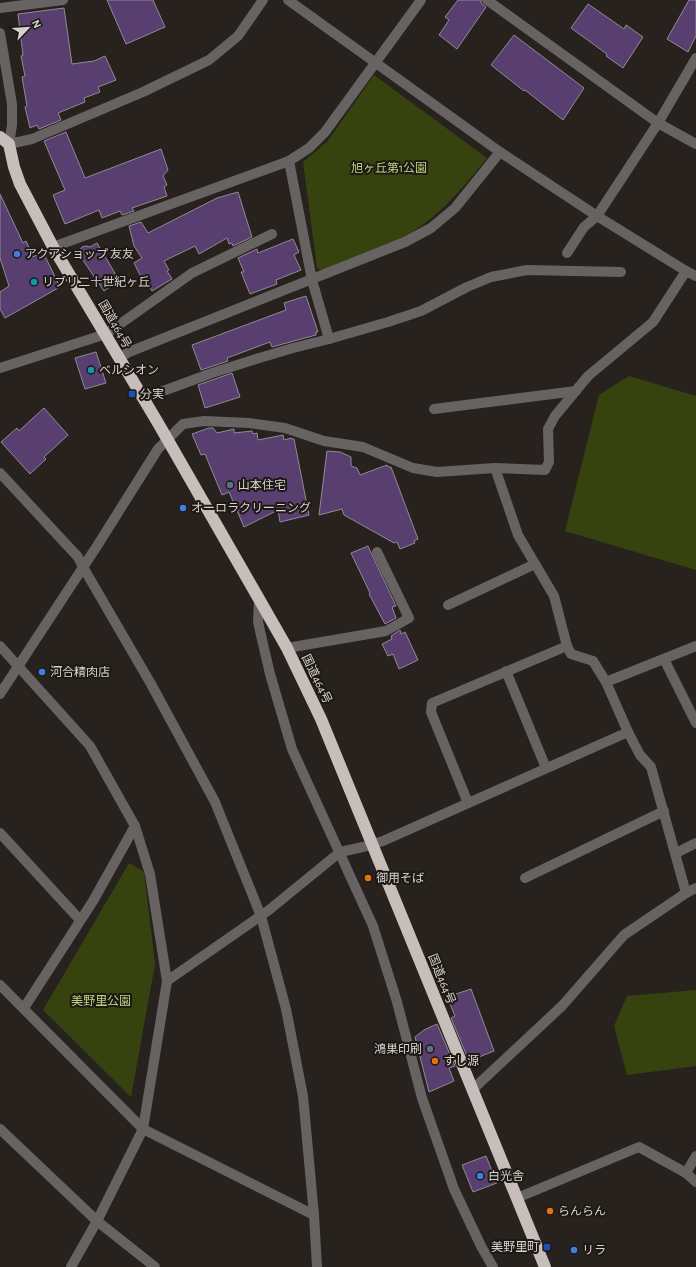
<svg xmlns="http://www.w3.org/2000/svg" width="696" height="1267" font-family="'Alegreya Sans','Noto Sans JP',sans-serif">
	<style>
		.green { fill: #37430f }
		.building { fill: #593f70; stroke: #8f8b93 }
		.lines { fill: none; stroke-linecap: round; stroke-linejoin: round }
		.minor { stroke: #676362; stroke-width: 10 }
		.highway { stroke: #c7bdba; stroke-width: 12 }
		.shop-dot { fill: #3f7fe0; stroke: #1e1914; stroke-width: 1.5 }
		.culture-dot { fill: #0f9aa8; stroke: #1e1914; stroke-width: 1.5 }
		.transit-dot { fill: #1a4fb4; stroke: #1e1914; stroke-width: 1.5 }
		.service-dot { fill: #5c6f8a; stroke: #1e1914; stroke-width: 1.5 }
		.food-dot { fill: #e8710a; stroke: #1e1914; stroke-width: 1.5 }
		.labels { text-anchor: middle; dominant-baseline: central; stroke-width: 4; stroke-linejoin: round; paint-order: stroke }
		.park-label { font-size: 12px; fill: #bbd47e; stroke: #1e1914 }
		.poi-label { font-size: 12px; fill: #d6d3cf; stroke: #1e1914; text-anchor: start }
		.street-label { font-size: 12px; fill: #d6d3cf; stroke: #1e1914 }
	</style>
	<rect width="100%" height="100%" fill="#27221d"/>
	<g class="green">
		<path d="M374 75 487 158C467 183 447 207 421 226 393 247 356 258 323 271L317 268 303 162 327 142Z"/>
		<polygon points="629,376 696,396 696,570 565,531 599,395"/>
		<polygon points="129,863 144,872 155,964 131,1097 43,1010"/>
		<polygon points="696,990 696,1066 627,1075 614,1026 627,996"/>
	</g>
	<g class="building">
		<polygon points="107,0 153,0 165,27 126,44"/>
		<polygon points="458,0 481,0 481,3 486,7 457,49 439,35 449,20 445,17"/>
		<polygon points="689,0 696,0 696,36 688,52 667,39"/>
		<polygon points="588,4 624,29 626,25 643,37 623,68 606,56 607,54 571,28"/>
		<polygon points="64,8 72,64 94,61 105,56 116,80 98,87 100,92 84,98 85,102 58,113 61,120 39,129 37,125 30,128 25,107 27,106 22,77 25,76 21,56 23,55 18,14"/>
		<polygon points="514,35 584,88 563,120 525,90 524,91 491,65"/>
		<polygon points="66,132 85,178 161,149 168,170 163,176 167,185 164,187 167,196 132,208 134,211 122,215 120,211 102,218 99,210 65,224 53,195 65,190 44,141"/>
		<polygon points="238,192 252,237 233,246 232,243 229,244 227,238 199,254 195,246 164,261 169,270 167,271 172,279 152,291 149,286 146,287 134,263 142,258 134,246 129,226 141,222 148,233 217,198"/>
		<polygon points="0,194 23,243 26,241 33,257 41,252 43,257 45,256 60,287 5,318 0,309 0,292 9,286 0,258"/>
		<polygon points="293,239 299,252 294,255 301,270 276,280 277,284 250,294 241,272 244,272 238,258 257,249 258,253"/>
		<polygon points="97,243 119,280 104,291 78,253 82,247 86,246 90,247"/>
		<polygon points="306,296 318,332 316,332 316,335 272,347 270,342 227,358 228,361 201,370 192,345 286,310 284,303"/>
		<polygon points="96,352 106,383 85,389 75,358"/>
		<polygon points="232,373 240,397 205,408 198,385"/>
		<polygon points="44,408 68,435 44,457 46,459 30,474 1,442 17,428 19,431"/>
		<polygon points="209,428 213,428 217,433 234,429 234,433 252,431 253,434 257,433 258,440 283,435 284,440 291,438 292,439 294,439 309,515 280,522 278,510 244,527 229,492 222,495 205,454 201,455 192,434"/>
		<polygon points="327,451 340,452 351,457 351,466 357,468 360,475 387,465 388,467 391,467 418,539 414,541 415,543 400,549 397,542 394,543 344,515 342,509 319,515"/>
		<polygon points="368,546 396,606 392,607 396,618 385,624 369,594 370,593 351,553"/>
		<polygon points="400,630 401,634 405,632 418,660 399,669 393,654 388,656 382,644 392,639 391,636"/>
		<polygon points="471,989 494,1051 469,1061 451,1018 455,1016 447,997"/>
		<polygon points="437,1024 455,1066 449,1068 454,1081 429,1092 415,1037 424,1030"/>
		<polygon points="486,1156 497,1183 473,1192 462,1165"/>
	</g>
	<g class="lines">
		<g class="minor">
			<polyline points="288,0 500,152"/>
			<polyline points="487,0 658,123 696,144"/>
			<polyline points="0,8 63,0"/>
			<polyline points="0,33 12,104 12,125 9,144 32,139 143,92 209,60 238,36 263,0"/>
			<polyline points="289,161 312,280 329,339"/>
			<polyline points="53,247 289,161 309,148 325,132 421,0"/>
			<polyline points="567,253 584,227 597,216 686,271"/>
			<polyline points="119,358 129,352 405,242 431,228 455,208 500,152 597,216 658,123 696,58"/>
			<polyline points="0,368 106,334 192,273 272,234"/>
			<polyline points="144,399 155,394 212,373 256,359 293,348 329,339 388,322 421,311 467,287 491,277 527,270 621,272"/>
			<polyline points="434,409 576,391"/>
			<polyline points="0,473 78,557 83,567 151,684 215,802 261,916 286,1009 303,1096 314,1215 317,1267"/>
			<polyline points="259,599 258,622 270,674 292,749 373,926 397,1002 422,1098 454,1189 481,1246 493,1267"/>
			<polyline points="448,605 535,564"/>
			<polyline points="0,646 90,746 135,826 150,874 167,981 143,1129 97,1221 71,1267"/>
			<polyline points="287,648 386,631 409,618 377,552"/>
			<polyline points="664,659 696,723"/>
			<polyline points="506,671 546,768"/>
			<polyline points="606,682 696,646"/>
			<polyline points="0,694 97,546 158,449 183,424 204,421 249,423 285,428 324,441 363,447 413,468 437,472 495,468 545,470 549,462 548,429 555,416 588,376 653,322 686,271 696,276"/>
			<polyline points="628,732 640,755 651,767 686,893"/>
			<polyline points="468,803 431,712 432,703 567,646"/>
			<polyline points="0,833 80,920"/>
			<polyline points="676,853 696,843"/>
			<polyline points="525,878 664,811"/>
			<polyline points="167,981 269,910 340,852 363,847 383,841 628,732 606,682 593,661 571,654 567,646 554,596 518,535 495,468"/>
			<polyline points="0,985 143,1129 314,1215"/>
			<polyline points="24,1008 93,901 135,826"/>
			<polyline points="472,1090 562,1006 624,935 686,893 696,888"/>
			<polyline points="0,1129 97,1221 155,1267"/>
			<polyline points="686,1173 696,1156"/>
			<polyline points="517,1198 639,1147 686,1173 696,1182"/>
		</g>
		<polyline class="highway" points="0,137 9,144 14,167 20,184 53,247 158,423 259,599 287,648 321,719 545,1267"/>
	</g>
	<g class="shop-dot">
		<circle cx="17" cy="254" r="4"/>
		<circle cx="183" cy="508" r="4"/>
		<circle cx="42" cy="672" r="4"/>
		<circle cx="480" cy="1176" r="4"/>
		<circle cx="574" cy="1250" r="4"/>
	</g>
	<g class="culture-dot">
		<circle cx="34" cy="282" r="4"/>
		<circle cx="91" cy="370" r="4"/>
	</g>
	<g class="transit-dot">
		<rect x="128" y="390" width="8" height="8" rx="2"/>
		<rect x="543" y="1243" width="8" height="8" rx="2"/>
	</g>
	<g class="service-dot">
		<circle cx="230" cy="485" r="4"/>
		<circle cx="430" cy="1049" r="4"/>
	</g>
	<g class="food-dot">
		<circle cx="368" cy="878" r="4"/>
		<circle cx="435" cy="1061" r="4"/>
		<circle cx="550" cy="1211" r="4"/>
	</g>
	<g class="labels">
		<g class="park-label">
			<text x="389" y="168">旭ヶ丘第1公園</text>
			<text x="101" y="1001">美野里公園</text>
		</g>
		<g class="poi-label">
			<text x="25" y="254">アクアショップ 友友</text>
			<text x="42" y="282">リブリ二十世紀ヶ丘</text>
			<text x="99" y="370">ベルシオン</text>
			<text x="140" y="394">分実</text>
			<text x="238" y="485">山本住宅</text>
			<text x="191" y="508">オーロラクリーニング</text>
			<text x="50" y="672">河合精肉店</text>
			<text x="376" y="878">御用そば</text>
			<text x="422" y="1049" text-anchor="end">鴻巣印刷</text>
			<text x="443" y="1061">すし源</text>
			<text x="488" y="1176">白光舎</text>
			<text x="558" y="1211">らんらん</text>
			<text x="539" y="1247" text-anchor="end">美野里町</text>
			<text x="582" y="1250">リラ</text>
		</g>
		<g class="street-label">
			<text transform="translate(115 324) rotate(60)">国道464号</text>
			<text transform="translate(317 679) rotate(64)">国道464号</text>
			<text transform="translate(442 979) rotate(68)">国道464号</text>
		</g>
	</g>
	<g transform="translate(28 28) rotate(65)" stroke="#1e1914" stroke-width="3" paint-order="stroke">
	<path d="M0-3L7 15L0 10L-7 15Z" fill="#d6d3cf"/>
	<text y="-6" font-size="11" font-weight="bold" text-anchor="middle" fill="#d6d3cf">N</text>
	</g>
</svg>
